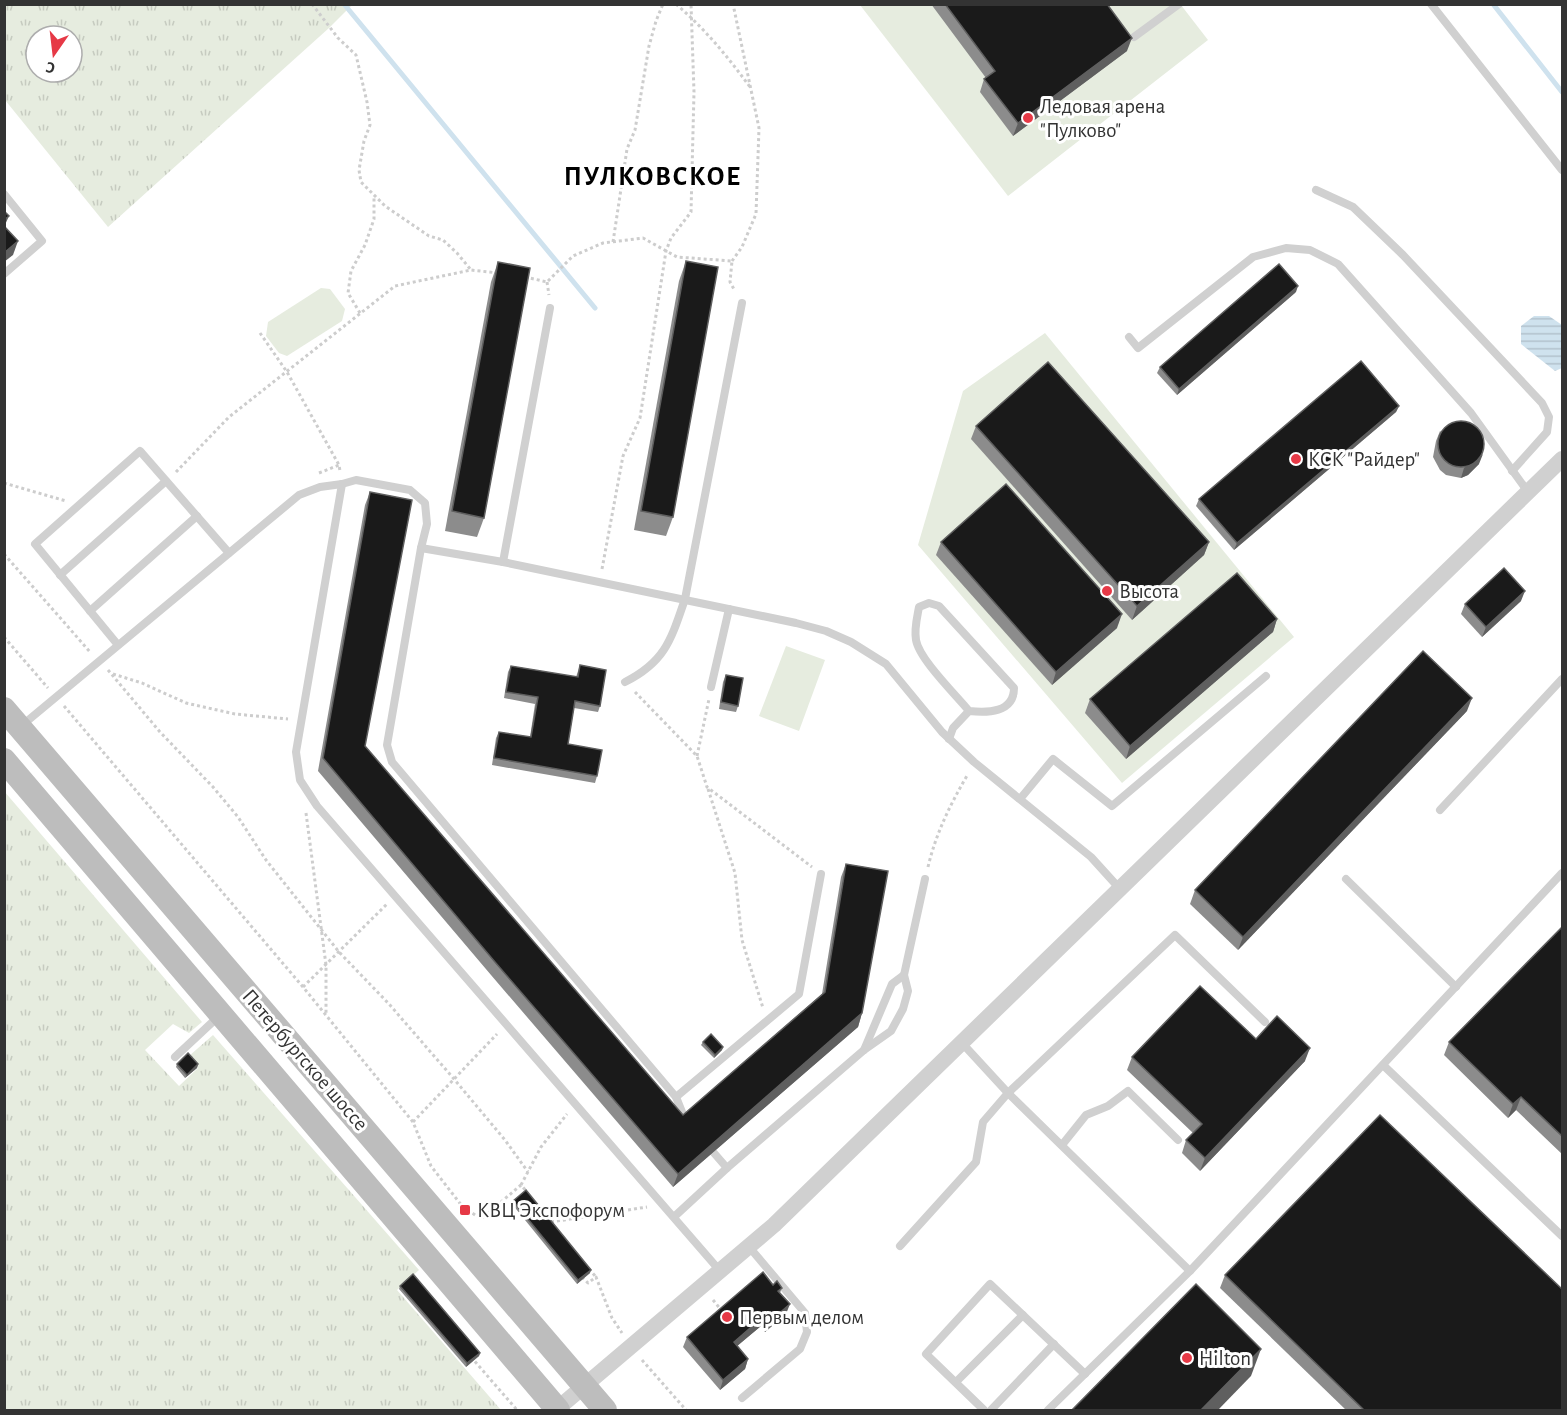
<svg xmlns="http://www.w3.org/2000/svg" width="1567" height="1415" font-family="'Alegreya Sans',sans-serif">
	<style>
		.grass { fill: url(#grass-tufts); fill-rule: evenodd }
		.pitch { fill: #e6ecdf }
		.water { fill: url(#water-rules) }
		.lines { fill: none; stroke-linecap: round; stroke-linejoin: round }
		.stream { stroke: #cfe2ee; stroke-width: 5 }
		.path { stroke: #cdcdcd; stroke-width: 3; stroke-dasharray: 3 3; stroke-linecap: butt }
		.lane { stroke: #d0d0d0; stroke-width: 8 }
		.street { stroke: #d0d0d0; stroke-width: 16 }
		.secondary { stroke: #bdbdbd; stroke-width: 24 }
		.wall { fill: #8c8c8c }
		.shaded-wall { fill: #5f5f5f }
		.building { fill: #1a1a1a; stroke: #5f5f5f; stroke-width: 1.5 }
		.poi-dot { fill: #e63946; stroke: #fff; stroke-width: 2 }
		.labels { text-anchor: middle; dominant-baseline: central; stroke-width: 6; stroke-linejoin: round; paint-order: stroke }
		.poi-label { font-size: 21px; fill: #333; stroke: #fff; text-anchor: start }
		.street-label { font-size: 21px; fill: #333; stroke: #fff }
		.district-label { font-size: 27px; font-weight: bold; letter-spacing: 1.5px; fill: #000; stroke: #fff }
	</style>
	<defs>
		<pattern id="grass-tufts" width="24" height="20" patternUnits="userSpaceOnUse" patternTransform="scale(1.5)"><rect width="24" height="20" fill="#e6ecdf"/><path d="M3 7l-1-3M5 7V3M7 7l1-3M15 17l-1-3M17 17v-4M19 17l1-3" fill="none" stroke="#c6cbc0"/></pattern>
		<pattern id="water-rules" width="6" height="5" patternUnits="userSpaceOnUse" patternTransform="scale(1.5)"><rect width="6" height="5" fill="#cfe2ee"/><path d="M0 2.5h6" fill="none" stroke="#b2c2cd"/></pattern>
	</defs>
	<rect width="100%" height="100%" fill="#fff"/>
	<g class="grass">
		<path d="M4 5 5 4 352 5 329 28 108 227 5 100ZM36 36H72V72H36Z"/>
		<polygon points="4,791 202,1022 189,1033 173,1024 145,1050 179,1086 198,1068 189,1056 213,1035 419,1270 397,1290 501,1410 5,1410"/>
	</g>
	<g class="pitch">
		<polygon points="860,5 1181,5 1208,40 1008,196"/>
		<polygon points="321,288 330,289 345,309 342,321 287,356 279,353 266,336 268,322"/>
		<polygon points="1045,333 1294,637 1122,783 918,545 963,391"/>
		<polygon points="786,646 825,660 799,731 759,716"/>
	</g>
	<polygon class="water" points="1534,316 1549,316 1562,325 1562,368 1555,371 1521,344 1521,326"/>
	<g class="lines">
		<g class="stream">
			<polyline points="344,4 595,308"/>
			<polyline points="1493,4 1562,92"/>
		</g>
		<g class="path">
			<polyline points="312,4 338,38 356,55 367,102 370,125 364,141 359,170 361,182 385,206 429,236 443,240 457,253 471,270"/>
			<path d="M676 4C705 29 728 57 750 87"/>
			<polyline points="613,242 627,149 635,130 649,46 656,21 663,4"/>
			<polyline points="732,261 742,247 756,214 759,128 733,4"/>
			<polyline points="525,277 547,282 573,256 603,243 643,238 677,257 732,261 730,282 735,291"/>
			<polyline points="547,282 549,295"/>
			<polyline points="360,313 348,293 351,271 365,245 374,219 374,196"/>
			<polyline points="260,333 287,372 339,465 340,471"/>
			<polyline points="176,472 229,417 395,286 471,270 498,273"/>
			<polyline points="319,473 339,465"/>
			<polyline points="4,483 66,501"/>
			<polyline points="4,554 91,653"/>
			<polyline points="602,569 623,456 640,418 666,251 671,238 691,212 694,92 691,4"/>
			<polyline points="4,637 48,688"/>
			<polyline points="108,670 160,732 213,787 238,817 266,860 339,952 389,1004 454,1079 505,1140 528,1172"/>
			<polyline points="113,674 142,683 186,703 235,714 288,719"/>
			<polyline points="635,692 697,756 707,787 812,867"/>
			<polyline points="64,706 303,987 413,1122 431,1166 462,1206 481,1219 521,1185 527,1192"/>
			<polyline points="697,756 709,699"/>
			<polyline points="708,789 735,873 742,940 763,1008"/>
			<polyline points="306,813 326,965 326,1015"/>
			<path d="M928 867C936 833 950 805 968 774"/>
			<polyline points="303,987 387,904"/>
			<polyline points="413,1122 497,1034"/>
			<polyline points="521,1185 541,1147 567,1114"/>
			<polyline points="551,1222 647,1207"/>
			<polyline points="589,1269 596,1277"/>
			<polyline points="582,1277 588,1283 596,1277 612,1318 622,1333"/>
			<polyline points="713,1300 722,1311"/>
			<polyline points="471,1357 517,1410"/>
			<polyline points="642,1360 686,1410"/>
		</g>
		<g class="lane">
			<polyline points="1431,4 1562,170"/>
			<polyline points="1134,37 1179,4"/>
			<polyline points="1316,190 1353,207 1403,255 1542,403 1549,417 1547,432 1512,471"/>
			<polyline points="4,194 42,241 4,274"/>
			<polyline points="1129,337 1138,348 1253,257 1286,248 1310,250 1338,264 1471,413 1528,492"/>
			<polyline points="342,484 296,752 300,780 317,806 721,1272"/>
			<polyline points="421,548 503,562 796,623 826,631 851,642 886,664 942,732 974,762 1091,857 1120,889"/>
			<polyline points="503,562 550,308"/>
			<polyline points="60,575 166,481"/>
			<polyline points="90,611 197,516"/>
			<polyline points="118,645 35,544 140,451 229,553"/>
			<path d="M625 682C665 662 671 640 685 599L742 303"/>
			<polyline points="711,687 729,609"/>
			<polyline points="20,727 299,495 320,487 342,484 356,480 410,490 425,503 427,524 421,548 387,745 392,762 676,1097 799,994 821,874"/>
			<path d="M949 739 953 728 969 711C987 713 1014 713 1014 688L939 606 929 603 919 607C917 618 914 629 916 640 919 659 956 695 969 711"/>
			<polyline points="1020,799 1053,759 1112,806 1266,676"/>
			<polyline points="1440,810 1562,679"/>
			<polyline points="1346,879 1456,987"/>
			<polyline points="962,1043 1008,1093 1190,1271"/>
			<polyline points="864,1050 892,984 904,975 925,879"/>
			<polyline points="175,1057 220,1015"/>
			<polyline points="1383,1065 1562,1236"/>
			<polyline points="676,1097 686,1122"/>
			<polyline points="1062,1145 1086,1115 1108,1106 1128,1091 1178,1140"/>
			<polyline points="714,1153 727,1168"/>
			<polyline points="675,1216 727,1168 864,1050 891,1031 903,1009 908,991 904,975"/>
			<polyline points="900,1246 976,1162 983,1122 1008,1093 1175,935 1265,1022"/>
			<polyline points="956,1382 1023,1315"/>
			<polyline points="742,1398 800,1349 807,1332 805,1313 750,1248"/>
			<polyline points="984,1410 926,1354 990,1284 1085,1374"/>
			<polyline points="991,1410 1054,1344"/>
			<polyline points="1048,1410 1190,1271 1562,873"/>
		</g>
		<polyline class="street" points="557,1409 774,1225 1562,459"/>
		<g class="secondary">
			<polyline points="4,709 605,1410"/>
			<polyline points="4,760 558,1410"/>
		</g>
	</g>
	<g class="wall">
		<polygon points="931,4 1107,4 1127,51 1013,136 980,92 984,79 986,78"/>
		<polygon points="686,261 673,517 666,536 634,530 679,281"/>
		<polygon points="498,262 484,518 477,537 445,531 491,282"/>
		<polygon points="1296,292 1177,395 1157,373 1160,367"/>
		<polygon points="1399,406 1396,412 1234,550 1196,506 1199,499"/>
		<polygon points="976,426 1209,542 1204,555 1132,620 971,439"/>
		<polygon points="1440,431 1479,464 1468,475 1461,478 1446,475 1440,470 1433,457 1436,441"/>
		<polygon points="370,492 365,746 683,1115 822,994 841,877 846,864 862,1013 858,1027 673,1187 491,975 318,771 365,505"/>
		<polygon points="941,542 1117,628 1052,685 936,555"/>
		<polygon points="1521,601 1482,637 1461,614 1465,604"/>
		<polygon points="1277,619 1273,632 1126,759 1085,713 1090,699"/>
		<polygon points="580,665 600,706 598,712 574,708 568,744 597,776 595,783 492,765 496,738 499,732 530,737 535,704 504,698 508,672 511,666 576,677"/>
		<polygon points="726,675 738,706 736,712 719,709 723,682"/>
		<polygon points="1467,711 1238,950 1190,904 1195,890"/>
		<polygon points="1563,926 1563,1155 1516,1110 1508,1118 1444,1055 1449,1042"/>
		<polygon points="1256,1039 1305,1061 1200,1171 1182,1153 1186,1140 1193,1133 1127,1070 1132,1057"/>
		<polygon points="703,1042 723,1047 722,1050 714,1058 701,1045"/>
		<polygon points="177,1064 198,1064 197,1068 185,1078 176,1067"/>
		<polygon points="513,1201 590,1273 577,1284 512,1204"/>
		<polygon points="1225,1275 1563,1410 1346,1410 1220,1288"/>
		<polygon points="773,1285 782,1288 780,1293 786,1314 765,1332 761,1326 737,1346 748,1359 745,1369 720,1390 683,1347 687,1337"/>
		<polygon points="400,1286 480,1353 479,1356 466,1367 399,1289"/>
	</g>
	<g class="shaded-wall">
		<polygon points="1132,38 1127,51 1013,136 1018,123"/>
		<polygon points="9,216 4,227 4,220"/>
		<polygon points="18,241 13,255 4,262 4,253"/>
		<polygon points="1298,286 1296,292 1177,395 1179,389"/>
		<polygon points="1399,406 1396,412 1234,550 1237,543"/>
		<polygon points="1483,454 1479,464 1468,475 1461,478 1464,468"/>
		<polygon points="1209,542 1204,555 1132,620 1137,606"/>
		<polygon points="1525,591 1521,601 1482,637 1486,627"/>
		<polygon points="1122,614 1117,628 1052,685 1056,672"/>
		<polygon points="1277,619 1273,632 1126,759 1130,746"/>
		<polygon points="1472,698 1467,711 1238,950 1243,937"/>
		<polygon points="862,1013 858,1027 673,1187 678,1174"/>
		<polygon points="723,1047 722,1050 714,1058 715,1055"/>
		<polygon points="1310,1048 1305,1061 1200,1171 1205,1158"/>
		<polygon points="198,1064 197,1068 185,1078 187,1075"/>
		<polygon points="1521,1097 1516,1110 1508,1118 1513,1104"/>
		<polygon points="591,1270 590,1273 577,1284 578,1280"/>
		<polygon points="790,1304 786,1314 765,1332 769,1322"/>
		<polygon points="764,1316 761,1326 730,1352 734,1342"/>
		<polygon points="1261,1349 1251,1376 1218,1410 1201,1410"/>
		<polygon points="480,1353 479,1356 466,1367 467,1363"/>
		<polygon points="748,1359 745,1369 720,1390 723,1380"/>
	</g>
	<g class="building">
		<polygon points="945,4 1107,4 1132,38 1018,123 984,79 995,71"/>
		<polygon points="4,211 9,216 4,220"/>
		<polygon points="4,226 18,241 4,253"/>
		<polygon points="686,261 718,267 673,517 641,511"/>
		<polygon points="498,262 530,268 484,518 452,511"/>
		<polygon points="1279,264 1298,286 1179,389 1160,367"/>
		<polygon points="1361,361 1399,406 1237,543 1199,499"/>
		<polygon points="1048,362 1209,542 1137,606 976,426"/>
		<circle cx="1461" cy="444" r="23"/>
		<polygon points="1006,484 1122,614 1056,672 941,542"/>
		<polygon points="370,492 412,500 365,746 683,1115 825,992 846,864 888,871 862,1013 678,1174 495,962 323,758"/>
		<polygon points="1504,568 1525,591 1486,627 1465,604"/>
		<polygon points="1237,573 1277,619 1130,746 1090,699"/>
		<polygon points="1423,651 1472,698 1243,937 1195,890"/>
		<polygon points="580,665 606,670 600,706 575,701 568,744 602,750 597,776 494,758 499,732 531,737 538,697 506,692 511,666 578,677"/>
		<polygon points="726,675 743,678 738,706 721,702"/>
		<polygon points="1563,926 1563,1137 1521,1097 1513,1104 1449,1042"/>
		<polygon points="1200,986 1256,1039 1277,1016 1310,1048 1205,1158 1186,1140 1202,1124 1132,1057"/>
		<polygon points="711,1034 723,1047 715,1055 703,1042"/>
		<polygon points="188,1053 198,1064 187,1075 177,1064"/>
		<polygon points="1380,1115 1563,1290 1563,1410 1364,1410 1225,1275"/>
		<polygon points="526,1190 591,1270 578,1280 513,1201"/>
		<polygon points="763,1272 773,1285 777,1281 782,1288 778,1291 790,1304 769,1322 764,1316 734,1342 748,1359 723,1380 687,1337"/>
		<polygon points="413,1274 480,1353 467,1363 400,1286"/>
		<polygon points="1196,1284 1261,1349 1201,1410 1072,1410"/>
	</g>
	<g class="poi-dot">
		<circle cx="1028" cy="118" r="6"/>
		<circle cx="1296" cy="459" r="6"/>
		<circle cx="1107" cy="591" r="6"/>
		<rect x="459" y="1204" width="12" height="12" rx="3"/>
		<circle cx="727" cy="1317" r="6"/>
		<circle cx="1187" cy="1358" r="6"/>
	</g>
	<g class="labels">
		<g class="poi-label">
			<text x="1040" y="106">Ледовая арена<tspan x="1040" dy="24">"Пулково"</tspan></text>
			<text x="1308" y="459">КСК "Райдер"</text>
			<text x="1119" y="591">Высота</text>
			<text x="477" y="1210">КВЦ Экспофорум</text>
			<text x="739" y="1317">Первым делом</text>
			<text x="1199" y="1358">Hilton</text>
		</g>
		<g class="street-label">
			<text transform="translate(305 1060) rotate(49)">Петербургское шоссе</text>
		</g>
		<g class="district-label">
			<text x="653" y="176">ПУЛКОВСКОЕ</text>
		</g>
	</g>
	<rect width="1567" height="1415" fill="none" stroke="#333333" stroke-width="12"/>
	<g transform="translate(54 54) rotate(194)"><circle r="28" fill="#ffffff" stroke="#adadad" stroke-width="1.5"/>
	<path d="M0-4.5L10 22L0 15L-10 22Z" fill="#e63946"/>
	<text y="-9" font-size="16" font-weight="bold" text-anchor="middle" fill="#333333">С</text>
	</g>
</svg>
